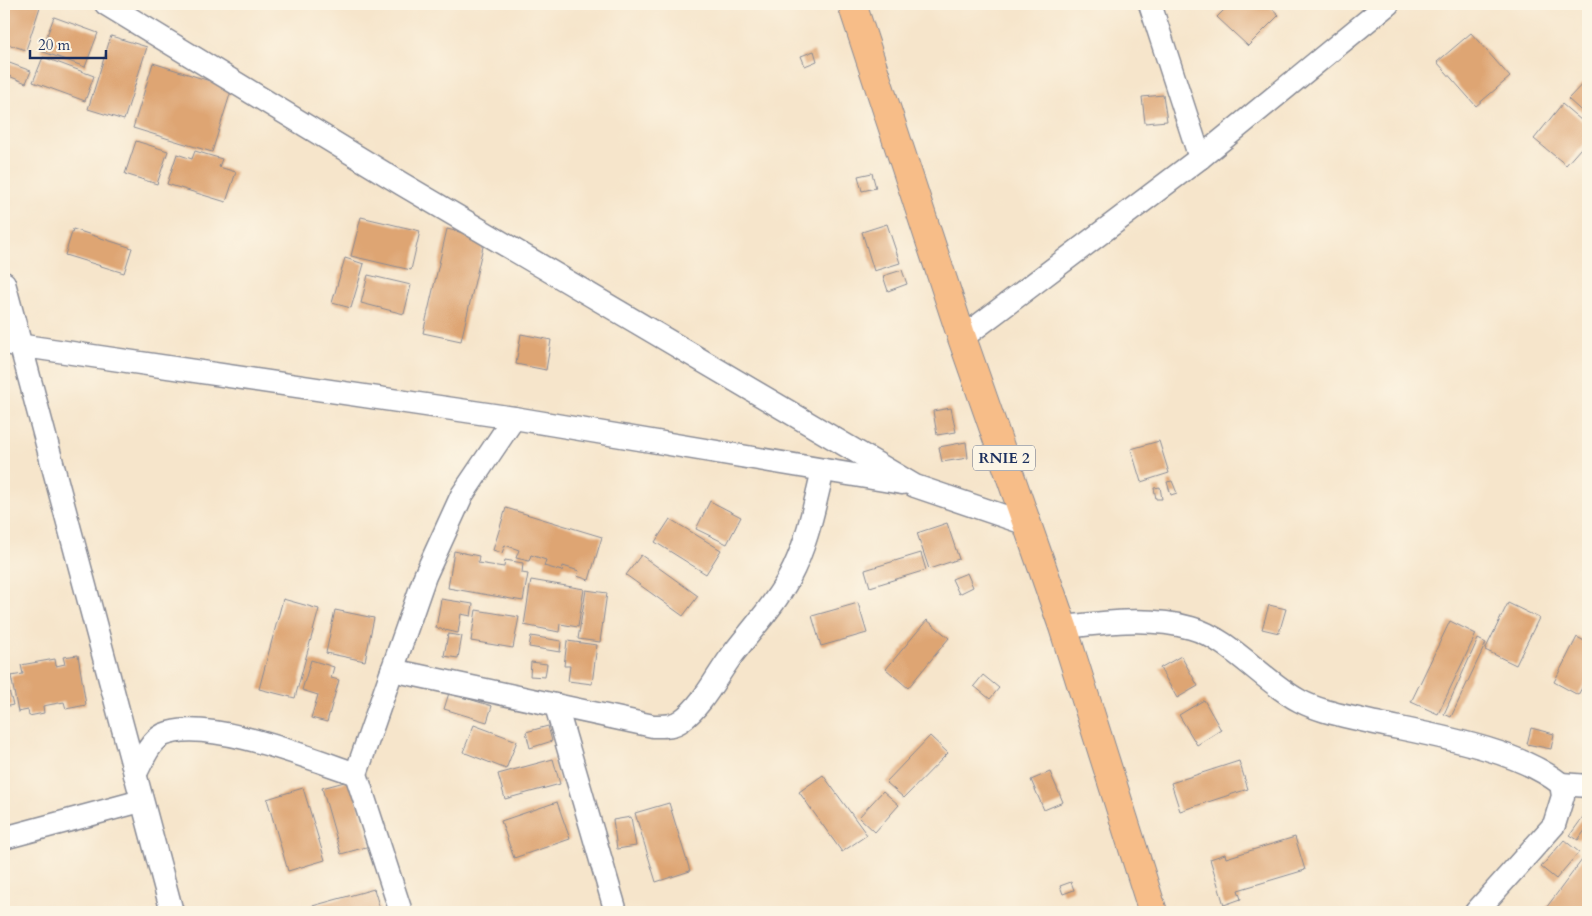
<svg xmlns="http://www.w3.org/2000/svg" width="1592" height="916" font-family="Cardo,serif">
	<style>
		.building { fill: #dea573 }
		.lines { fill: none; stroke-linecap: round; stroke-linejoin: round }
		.minor-casing { stroke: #888a94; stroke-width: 25 }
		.trunk-casing { stroke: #888a94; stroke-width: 30 }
		.minor { stroke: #fff; stroke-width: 22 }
		.trunk { stroke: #f7bd88; stroke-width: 28 }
		.labels { text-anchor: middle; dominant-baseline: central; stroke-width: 4; stroke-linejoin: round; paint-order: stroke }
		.shield { fill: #fcf5e5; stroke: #5e6a86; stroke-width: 1 }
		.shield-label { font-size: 15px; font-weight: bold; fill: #1b2f5e }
	</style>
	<rect width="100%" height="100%" fill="#fcf5e5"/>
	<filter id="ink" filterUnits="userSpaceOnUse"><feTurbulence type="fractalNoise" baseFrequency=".02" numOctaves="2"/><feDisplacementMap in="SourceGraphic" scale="10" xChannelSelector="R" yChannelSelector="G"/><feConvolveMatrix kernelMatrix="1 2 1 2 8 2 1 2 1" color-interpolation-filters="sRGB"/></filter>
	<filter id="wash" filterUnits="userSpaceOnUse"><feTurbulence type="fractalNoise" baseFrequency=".0096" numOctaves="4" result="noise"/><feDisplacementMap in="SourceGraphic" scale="20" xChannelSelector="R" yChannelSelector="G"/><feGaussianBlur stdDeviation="1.12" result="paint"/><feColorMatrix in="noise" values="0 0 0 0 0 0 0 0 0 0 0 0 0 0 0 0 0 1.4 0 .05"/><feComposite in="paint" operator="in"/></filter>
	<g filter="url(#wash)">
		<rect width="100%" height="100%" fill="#f6e5cb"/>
		<g id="blocks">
			<g class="building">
				<polygon points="4,4 41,4 26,50 4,43"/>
				<polygon points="1230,4 1267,4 1279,15 1248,46 1217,17"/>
				<polygon points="54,17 98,33 85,67 41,51"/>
				<polygon points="1471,33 1510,77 1476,106 1437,62"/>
				<polygon points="111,36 147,47 124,120 88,109"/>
				<polygon points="814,51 817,61 805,66 801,56"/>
				<polygon points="43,57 94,76 85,101 33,82"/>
				<polygon points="4,61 31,71 26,83 4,74"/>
				<polygon points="153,63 232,88 212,152 133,128"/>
				<polygon points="1588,78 1588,117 1568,99"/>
				<polygon points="1163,95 1167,121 1145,123 1142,97"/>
				<polygon points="1562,104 1588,126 1588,140 1566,165 1534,139"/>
				<polygon points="136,141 168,151 157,184 125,174"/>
				<polygon points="195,151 222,159 219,167 236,172 226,202 167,184 177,154 192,159"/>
				<polygon points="872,173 876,188 862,191 858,176"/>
				<polygon points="361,217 420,231 411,270 351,256"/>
				<polygon points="887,224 900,263 874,271 862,232"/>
				<polygon points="73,229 132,248 124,273 65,255"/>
				<polygon points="447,229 485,238 461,341 423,333"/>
				<polygon points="345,258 364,264 351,308 332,303"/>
				<polygon points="902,270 907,284 888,291 883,276"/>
				<polygon points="368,275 411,285 404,314 361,303"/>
				<polygon points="521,334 551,340 546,370 516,364"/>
				<polygon points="951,408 956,432 937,435 933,411"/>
				<polygon points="1159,441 1169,473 1141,482 1131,449"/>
				<polygon points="966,442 968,458 942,462 939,447"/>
				<polygon points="1172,481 1177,493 1171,495 1167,482"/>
				<polygon points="1160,487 1162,499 1156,499 1154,488"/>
				<polygon points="710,501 741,517 727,544 696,529"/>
				<polygon points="506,508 602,537 589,580 577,576 579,571 563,566 562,571 544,566 546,560 531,555 529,561 516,558 519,550 505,545 502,553 493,550"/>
				<polygon points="670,519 721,550 706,574 655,542"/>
				<polygon points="947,523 959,559 929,569 917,533"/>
				<polygon points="454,551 479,556 478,563 504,567 505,560 523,563 522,573 528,574 523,601 448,588"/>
				<polygon points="921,553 926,570 870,587 865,570"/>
				<polygon points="641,555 698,596 683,616 626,575"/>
				<polygon points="967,573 973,587 959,594 952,579"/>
				<polygon points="531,580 584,589 578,627 560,624 559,632 524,625"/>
				<polygon points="586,590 607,593 600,642 578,639"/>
				<polygon points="283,599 319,609 295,698 259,689"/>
				<polygon points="441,599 473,604 471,616 461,614 458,633 436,628"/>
				<polygon points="858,603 867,633 821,646 812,616"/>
				<polygon points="1508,603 1539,618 1516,665 1485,650"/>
				<polygon points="1269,605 1286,609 1279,633 1262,629"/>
				<polygon points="335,610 374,618 365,661 326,653"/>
				<polygon points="476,610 519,617 513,648 471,641"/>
				<polygon points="927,620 949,638 908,688 886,669"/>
				<polygon points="1450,621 1476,634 1438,714 1411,702"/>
				<polygon points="448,634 462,636 458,658 444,656"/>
				<polygon points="531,636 561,641 560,652 529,647"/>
				<polygon points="1577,637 1588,643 1585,648 1588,649 1588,677 1578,695 1554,682"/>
				<polygon points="1478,639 1486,643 1451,717 1444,714"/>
				<polygon points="567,641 597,645 592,684 568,681 570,666 564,666"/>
				<polygon points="78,655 86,705 66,709 64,702 43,706 44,713 29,716 28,710 18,712 11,676 23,674 21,665 55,659 56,666 65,664 63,657"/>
				<polygon points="1181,656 1198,686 1177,698 1160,668"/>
				<polygon points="311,660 334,667 331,678 339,680 327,722 311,718 318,695 302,690"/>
				<polygon points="531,662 547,664 545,677 530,676"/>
				<polygon points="4,673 13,705 4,707"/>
				<polygon points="983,675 999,688 990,699 974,686"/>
				<polygon points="449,693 492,706 487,722 444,709"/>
				<polygon points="1204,700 1221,730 1197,745 1179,715"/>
				<polygon points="474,725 517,741 506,769 463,752"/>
				<polygon points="548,726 552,741 530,748 526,732"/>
				<polygon points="1531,728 1554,734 1551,749 1527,744"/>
				<polygon points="930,736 948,753 904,798 886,782"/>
				<polygon points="553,759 560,784 505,799 498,774"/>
				<polygon points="1239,761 1248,789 1180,811 1171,783"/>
				<polygon points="1050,772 1063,802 1044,810 1031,780"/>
				<polygon points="823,775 867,835 842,852 799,792"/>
				<polygon points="352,780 370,846 341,854 322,788"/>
				<polygon points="303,788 325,860 288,871 267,799"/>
				<polygon points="883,791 899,805 875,832 859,817"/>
				<polygon points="557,802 570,839 514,858 501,821"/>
				<polygon points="669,803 690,871 656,882 635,813"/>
				<polygon points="1588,810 1588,826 1578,840 1570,835"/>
				<polygon points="631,817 636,846 617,849 613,820"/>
				<polygon points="1295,837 1305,870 1238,890 1241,899 1224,905 1210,859 1225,854 1226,858"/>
				<polygon points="1564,840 1579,852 1556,879 1541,867"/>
				<polygon points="1588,852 1588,912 1551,912 1546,908"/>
				<polygon points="1071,882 1074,890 1063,894 1060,886"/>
				<polygon points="374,889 381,912 298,912 298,910"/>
			</g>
		</g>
	</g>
	<g filter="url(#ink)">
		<use href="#blocks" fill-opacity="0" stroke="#888a94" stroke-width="1"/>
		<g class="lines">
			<g class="minor-casing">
				<g id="minor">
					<polyline points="106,4 402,184 915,486 1027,524"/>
					<polyline points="1150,4 1200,158"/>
					<polyline points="4,283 172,912"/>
					<polyline points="962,338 1200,158 1388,4"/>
					<polyline points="4,343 514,418 902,483"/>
					<path d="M1063 627C1106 623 1148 616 1191 628 1229 638 1265 683 1300 701 1319 711 1341 715 1362 720 1422 734 1513 746 1561 784L1563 796 1554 825 1476 912"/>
					<path d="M392 670 653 726C663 726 673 727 682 720 703 705 717 675 733 654 752 629 774 606 789 578 807 545 814 507 823 470"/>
					<polyline points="556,706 616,912"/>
					<path d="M135 775C142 762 149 742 163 735 205 716 312 759 356 774"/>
					<polyline points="1561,784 1588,786"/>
					<polyline points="4,838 141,801"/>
					<polyline points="401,912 356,774 425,576 462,495 514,418"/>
				</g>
			</g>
			<g class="trunk-casing">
				<polyline id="trunk" points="852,4 962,338 1063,627 1153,912"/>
			</g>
			<use href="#minor" class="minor"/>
			<use href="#trunk" class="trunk"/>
		</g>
	</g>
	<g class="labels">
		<rect class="shield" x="973" y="445.5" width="62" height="25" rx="4"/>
		<g class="shield-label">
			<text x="1004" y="458">RNIE 2</text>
		</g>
	</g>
	<rect width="1592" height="916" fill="none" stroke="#fcf5e5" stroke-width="20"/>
	<path d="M30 50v8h76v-8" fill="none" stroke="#1b2f5e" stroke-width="2.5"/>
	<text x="38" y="50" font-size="15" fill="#1b2f5e" stroke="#fcf5e5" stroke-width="4" paint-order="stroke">20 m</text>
</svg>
